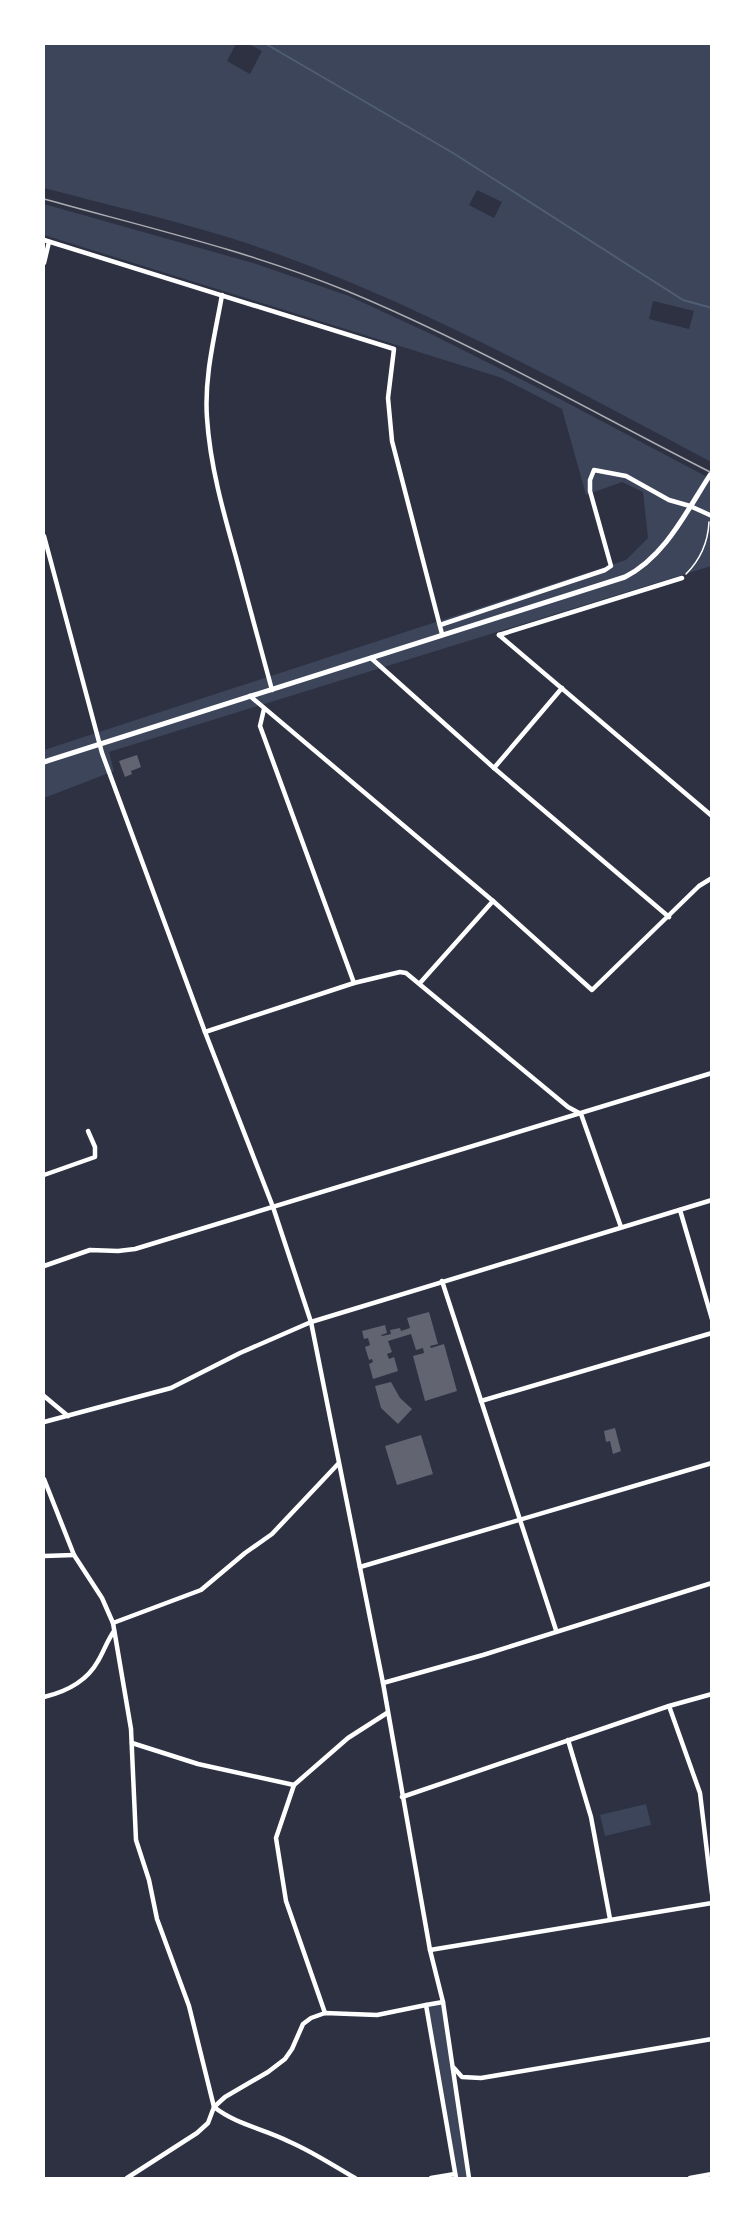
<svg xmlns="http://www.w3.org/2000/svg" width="755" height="2222" font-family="'Work Sans',sans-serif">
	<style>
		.green { fill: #3c4559; fill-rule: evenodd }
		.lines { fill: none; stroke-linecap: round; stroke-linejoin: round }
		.stream { stroke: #4f5d75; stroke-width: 2 }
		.building { fill: #626471 }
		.path { stroke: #fff; stroke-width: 1.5 }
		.minor { stroke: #fff; stroke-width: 4.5 }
		.tertiary { stroke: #fff; stroke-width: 5 }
		.tram { stroke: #abadb3; stroke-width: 1.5 }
	</style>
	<rect width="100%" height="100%" fill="#2d3142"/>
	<g class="green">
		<path d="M44 44H236L227 61 250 74 262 51 249 44H711V462C572 388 432 311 283 256 206 227 123 209 44 188ZM477 190 502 202 494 218 469 205ZM653 301 694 311 689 329 649 319Z"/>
		<polygon points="44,204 253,263 349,296 433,335 560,399 711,479 711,566 109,752 114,771 44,798 44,750 626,560 648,538 643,492 622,482 586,495 562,409 502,378 44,235"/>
		<polygon points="646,1804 651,1825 605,1836 600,1815"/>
		<polygon points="443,2002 469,2178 456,2178 426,2005"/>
	</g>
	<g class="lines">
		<polyline class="stream" points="266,44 453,153 683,300 712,308"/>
	</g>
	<g class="building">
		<polygon points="137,755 141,767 131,771 132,774 125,777 119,761"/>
		<polygon points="429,1312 438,1344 430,1346 431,1348 444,1344 457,1391 425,1401 413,1356 424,1353 423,1348 416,1350 411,1334 388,1341 392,1352 387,1354 389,1359 394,1357 398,1371 373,1379 369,1364 373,1362 372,1359 369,1360 365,1347 370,1345 368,1338 364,1339 362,1331 385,1325 387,1333 381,1335 382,1336 391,1334 390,1330 400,1328 401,1331 410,1328 407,1318"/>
		<polygon points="391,1382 400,1398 412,1409 398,1424 381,1408 375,1386"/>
		<polygon points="615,1428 621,1451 613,1454 610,1441 606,1442 604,1431"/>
		<polygon points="421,1435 433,1474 397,1485 385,1446"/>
	</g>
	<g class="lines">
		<path class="path" d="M686 574C700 560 708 542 709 522"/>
		<g class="minor">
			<polyline points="44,240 394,349 388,398 392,441 442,634"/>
			<polyline points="44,263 49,242"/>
			<path d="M222 295C215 335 204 376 207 418 210 465 223 511 236 557 248 601 260 645 272 690"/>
			<polyline points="44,536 102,753 205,1032 273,1207 311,1322 383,1683 430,1950 443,2002 469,2178"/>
			<polyline points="440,625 605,570 611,566 590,491 590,480 594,470 626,476 669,500 690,506 712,516"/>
			<polyline points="499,635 712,816"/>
			<polyline points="499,635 682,578"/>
			<polyline points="371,658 494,768 669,917"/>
			<polyline points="250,696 493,901 592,990 699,886 712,878"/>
			<polyline points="264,709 260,726 354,983"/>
			<polyline points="494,768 562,688"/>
			<polyline points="420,983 493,901"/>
			<polyline points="205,1032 354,983 400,972 406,973 568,1107 581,1114 621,1227"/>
			<polyline points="44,1175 95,1157 95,1147 88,1131"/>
			<polyline points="680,1210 712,1319"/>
			<polyline points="44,1266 90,1250 118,1251 135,1249 712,1073"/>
			<polyline points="442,1281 556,1630"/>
			<polyline points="44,1396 68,1416"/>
			<polyline points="481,1401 712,1333"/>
			<polyline points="44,1422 171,1388 240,1353 311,1322 712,1200"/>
			<path d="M44 1479 74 1555 102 1598 113 1623 131 1729 136 1840 149 1880 157 1919 189 2006 214 2107C237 2125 265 2129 290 2142 313 2152 334 2166 355 2178"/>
			<polyline points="44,1556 74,1555"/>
			<polyline points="360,1567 712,1463"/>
			<polyline points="113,1623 201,1590 245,1553 272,1534 338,1464"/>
			<polyline points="383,1683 483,1655 712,1583"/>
			<path d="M44 1697C65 1692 87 1681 98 1661 104 1651 107 1641 114 1631"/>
			<polyline points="669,1706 700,1793 712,1894"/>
			<polyline points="568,1740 591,1817 610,1919"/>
			<polyline points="132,1743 198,1764 294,1785 348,1738 387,1713"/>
			<polyline points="294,1785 276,1838 286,1901 325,2013"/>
			<polyline points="402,1797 669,1706 712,1694"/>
			<polyline points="430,1950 712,1903"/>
			<polyline points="443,2002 426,2005 456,2178"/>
			<polyline points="454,2068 462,2077 481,2078 712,2039"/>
			<polyline points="127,2178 197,2133 208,2123 214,2107 225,2097 268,2072 285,2059 292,2049 303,2024 311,2018 325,2013 377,2015 426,2005"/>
			<polyline points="431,2178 455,2174"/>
			<polyline points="690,2178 712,2174"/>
		</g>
		<path class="tertiary" d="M44 762 625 577C666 556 687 510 712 472"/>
		<path class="tram" d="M44 199C145 227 249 251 347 291 472 343 590 411 712 473"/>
	</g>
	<rect width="755" height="2222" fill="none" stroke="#ffffff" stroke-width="90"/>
</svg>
